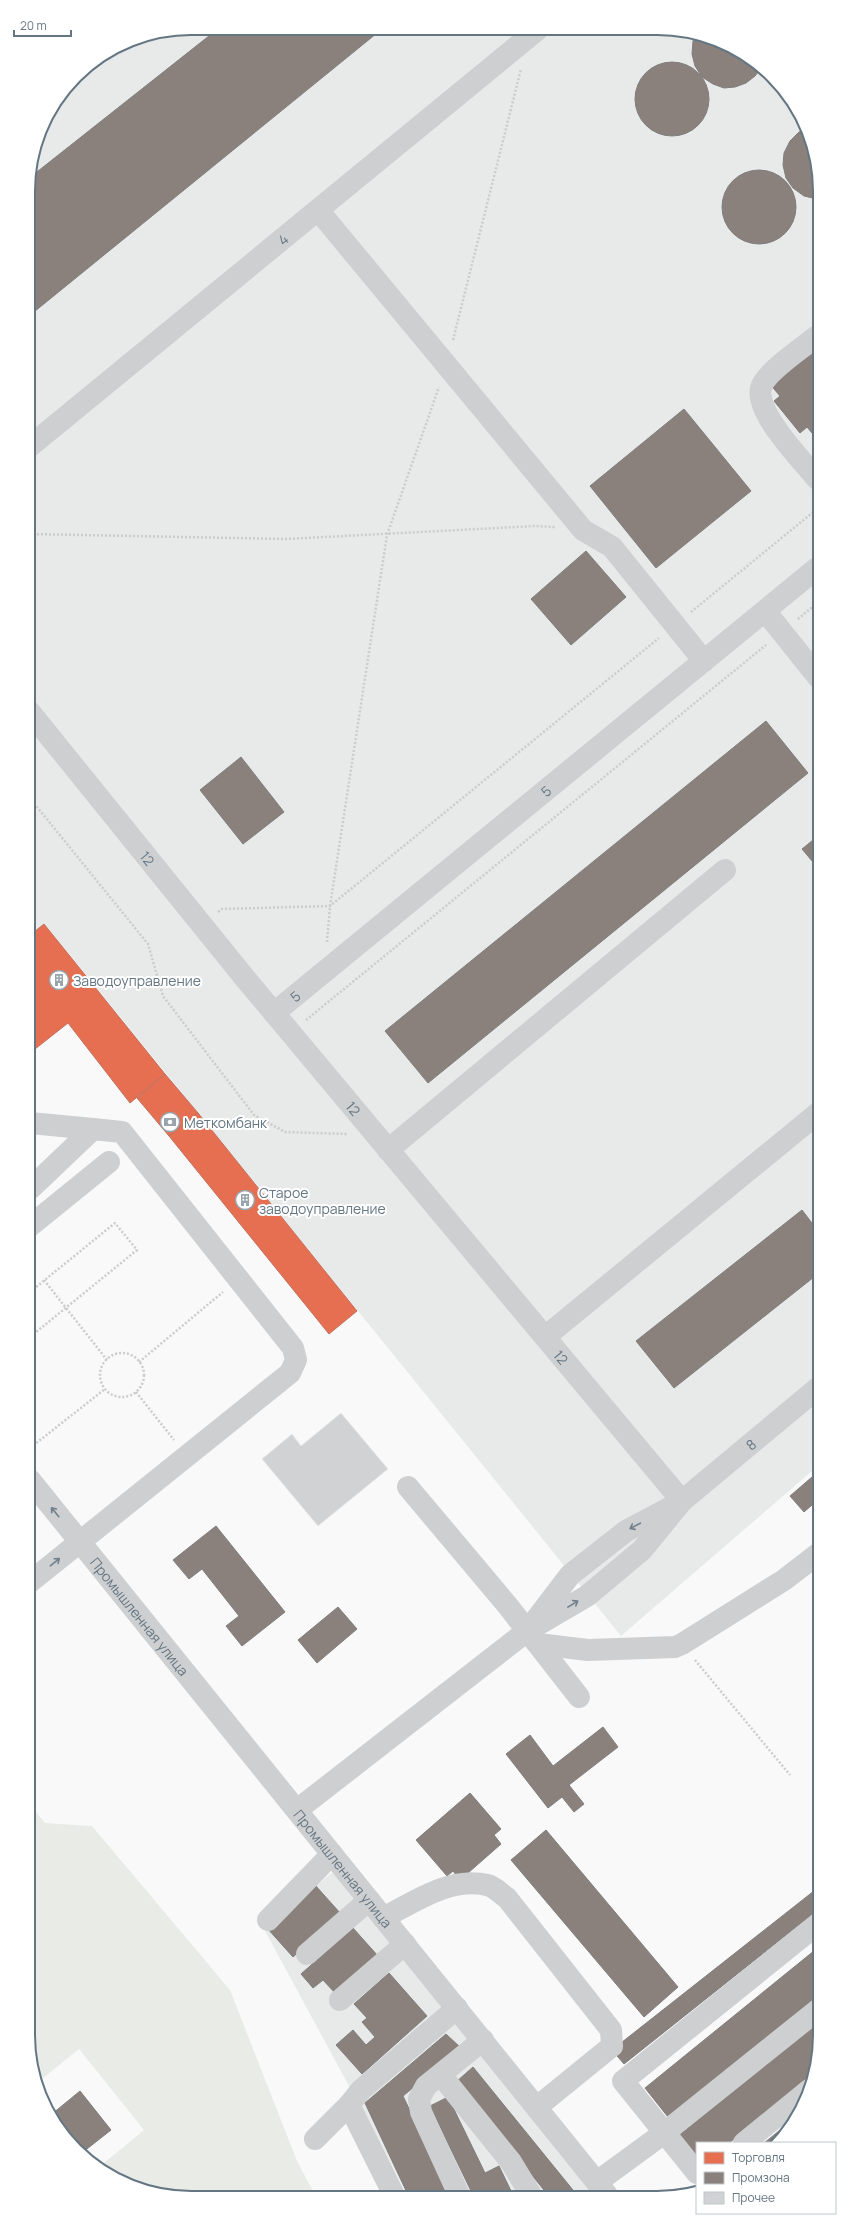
<svg xmlns="http://www.w3.org/2000/svg" width="848" height="2226" font-family="Manrope,sans-serif">
	<style>
		.built { fill: #e8e9e9 }
		.green { fill: #e8ebe6 }
		.shops { fill: #e76f51; stroke: #c07160 }
		.industry { fill: #8a817c; stroke: #7f7e7e }
		.building { fill: #d0d2d3; stroke: #e8e8e8 }
		.lines { fill: none; stroke-linecap: round; stroke-linejoin: round }
		.path { stroke: #cbcccd; stroke-width: 2.5; stroke-dasharray: 2 2; stroke-linecap: butt }
		.minor { stroke: #cecfd0; stroke-width: 22 }
		.oneway { stroke: #707f8b }
		.labels { text-anchor: middle; dominant-baseline: central; stroke-width: 4; stroke-linejoin: round; paint-order: stroke }
		.street-label { font-size: 14px; fill: #657683; stroke: #fff }
		.poi-label { font-size: 14px; fill: #657683; stroke: #fff; text-anchor: start }
		.rim { fill: none; stroke: #657683; stroke-width: 2 }
	</style>
	<rect width="100%" height="100%" fill="#f9f9f9"/>
	<g class="built">
		<polygon points="191,28 689,31 738,50 773,76 803,118 817,159 819,1465 621,1636 45,924 29,936 28,180 45,119 83,69 129,40"/>
		<polygon points="334,1871 595,2195 408,2195 264,1929"/>
	</g>
	<polygon class="green" points="31,1806 45,1823 92,1826 230,1990 297,2161 315,2195 159,2195 118,2181 99,2167 144,2130 79,2049 37,2083 31,2067"/>
	<g class="shops">
		<polygon points="44,924 165,1074 130,1103 68,1023 30,1053 29,936"/>
		<polygon points="165,1074 198,1113 169,1136 137,1098"/>
		<polygon points="198,1113 357,1311 329,1334 169,1136"/>
	</g>
	<g class="industry">
		<polygon points="219,28 382,29 29,316 28,179"/>
		<polygon points="697,34 738,50 762,67 755,76 746,83 735,87 724,88 713,84 702,77 695,66 692,54 693,41"/>
		<circle cx="672" cy="99" r="37"/>
		<polygon points="807,129 817,159 817,199 804,196 793,188 786,178 783,165 784,153 790,141 799,132"/>
		<circle cx="759" cy="207" r="37"/>
		<polygon points="817,341 817,439 807,427 800,433 774,401 780,396 768,382"/>
		<polygon points="684,409 751,491 656,568 590,486"/>
		<polygon points="586,551 626,597 571,645 531,599"/>
		<polygon points="766,721 808,773 428,1083 385,1031"/>
		<polygon points="241,757 284,812 243,844 200,790"/>
		<polygon points="818,836 818,868 802,849"/>
		<polygon points="802,1210 818,1231 819,1273 674,1388 636,1341"/>
		<polygon points="819,1471 819,1499 804,1512 790,1496"/>
		<polygon points="216,1526 285,1612 242,1646 226,1626 239,1616 202,1569 189,1579 173,1560"/>
		<polygon points="338,1607 357,1629 317,1663 298,1640"/>
		<polygon points="603,1727 618,1747 569,1785 584,1804 574,1812 562,1797 548,1808 506,1754 530,1735 553,1766"/>
		<polygon points="470,1793 501,1829 494,1835 501,1844 460,1880 453,1871 447,1876 416,1840"/>
		<polygon points="546,1830 678,1987 644,2017 511,1860"/>
		<polygon points="315,1885 341,1914 293,1957 267,1928"/>
		<polygon points="819,1887 819,1909 624,2064 612,2050"/>
		<polygon points="353,1928 378,1956 336,1994 323,1980 313,1988 301,1974"/>
		<polygon points="820,1946 820,1995 668,2117 645,2088"/>
		<polygon points="389,1973 427,2016 362,2074 336,2045 353,2030 366,2045 375,2037 362,2022 367,2018 354,2004"/>
		<polygon points="820,2021 820,2046 813,2075 729,2143 697,2143 697,2160 678,2136"/>
		<polygon points="446,2034 461,2048 403,2096 450,2195 408,2195 365,2103"/>
		<polygon points="473,2067 577,2195 548,2195 456,2082"/>
		<polygon points="80,2091 111,2130 83,2152 52,2114"/>
		<polygon points="448,2097 485,2173 499,2166 513,2195 473,2195 430,2106"/>
		<polygon points="795,2118 779,2143 764,2143"/>
	</g>
	<polygon class="building" points="341,1413 388,1469 318,1526 262,1459 292,1434 301,1446"/>
	<g class="lines">
		<g class="path">
			<polyline points="453,340 521,69"/>
			<polyline points="29,534 286,539 535,526 555,527"/>
			<polyline points="691,612 817,509"/>
			<polyline points="798,619 817,603"/>
			<polyline points="29,797 148,944 163,996 254,1115 285,1132 348,1134"/>
			<polyline points="218,912 222,909 330,906 659,638"/>
			<polyline points="327,942 330,906 387,535 439,387"/>
			<polyline points="306,1020 766,645"/>
			<polyline points="44,1280 107,1360"/>
			<polyline points="30,1292 115,1223 137,1250 30,1337"/>
			<circle cx="122" cy="1375" r="22"/>
			<polyline points="139,1362 223,1292"/>
			<polyline points="136,1392 174,1440"/>
			<polyline points="30,1448 105,1389"/>
			<polyline points="695,1660 790,1775"/>
		</g>
		<g class="minor">
			<polyline points="318,210 583,530 612,547 704,661"/>
			<path d="M817 336C804 347 765 372 761 388 755 413 802 460 817 479"/>
			<path id="s1" d="M29 447 537 30"/>
			<polyline points="765,611 818,677"/>
			<path id="s2" d="M29 711 244 977 682 1501"/>
			<path id="s3" d="M274 1013 817 568"/>
			<polyline points="30,1123 93,1129"/>
			<polyline points="388,1150 725,870"/>
			<polyline points="30,1189 93,1129 122,1132 293,1348 296,1360 290,1373 30,1582"/>
			<polyline points="30,1226 109,1162"/>
			<polyline points="545,1337 818,1113"/>
			<path id="s4" d="M30 1480 607 2195"/>
			<polyline points="408,1487 508,1606 579,1697"/>
			<polyline points="535,1621 570,1575 626,1531 673,1506"/>
			<polyline points="538,1644 588,1650 675,1647 682,1644 784,1580 819,1553"/>
			<path id="s5" d="M297 1810 527 1631 587 1596 642 1550 682 1501 819 1387"/>
			<path d="M383 1918C414 1902 451 1876 487 1885 494 1886 501 1894 507 1898L611 2030 612 2046 537 2107"/>
			<polyline points="268,1920 332,1854"/>
			<polyline points="307,1954 369,1900"/>
			<polyline points="340,2000 405,1944"/>
			<polyline points="441,2075 511,2162 531,2195"/>
			<polyline points="315,2139 349,2105"/>
			<polyline points="744,2143 809,2090"/>
			<polyline points="697,2173 623,2081 819,1923"/>
			<polyline points="597,2182 664,2133 820,2008"/>
			<polyline points="394,2195 349,2105 361,2090 457,2008"/>
			<polyline points="459,2195 421,2112 419,2099 426,2086 483,2040"/>
		</g>
	</g>
	<defs><path id="oneway-shaft" d="M-6 0H5M1.5-3L5.5 0L1.5 3" fill="none" stroke-width="1.6" stroke-linecap="round" stroke-linejoin="round"/></defs>
	<g class="oneway">
		<use href="#oneway-shaft" transform="translate(55 1512) rotate(-129)"/>
		<use href="#oneway-shaft" transform="translate(635 1526) rotate(152)"/>
		<use href="#oneway-shaft" transform="translate(55 1562) rotate(-39)"/>
		<use href="#oneway-shaft" transform="translate(573 1604) rotate(-31)"/>
	</g>
	<defs>
		<g id="building-ring" transform="scale(1)"><circle r="9.5" fill="#fff" stroke="#99a4ac" stroke-width="1.5"/><path d="M-4-6H4V6H1V3H-1V6H-4ZM-2.5-4.3h1.7v1.8h-1.7ZM.8-4.3h1.7v1.8H.8ZM-2.5-1h1.7V.8h-1.7ZM.8-1h1.7V.8H.8Z" fill="#99a4ac"/></g>
		<g id="bank-ring" transform="scale(1)"><circle r="9.5" fill="#fff" stroke="#99a4ac" stroke-width="1.5"/><path d="M-6-4H6V4H-6ZM0-2.3a2.3 2.3 0 1 0 0 4.6a2.3 2.3 0 1 0 0-4.6Z" fill="#99a4ac"/></g>
	</defs>
	<g fill-rule="evenodd">
		<use href="#building-ring" x="59" y="980"/>
		<use href="#bank-ring" x="170" y="1122"/>
		<use href="#building-ring" x="245" y="1200"/>
	</g>
	<g class="labels">
		<g class="street-label">
			<text stroke="none"><textPath href="#s1" startOffset="328">4</textPath></text>
			<text stroke="none"><textPath href="#s3" startOffset="351">5</textPath></text>
			<text stroke="none"><textPath href="#s2" startOffset="189">12</textPath></text>
			<text stroke="none"><textPath href="#s3" startOffset="27">5</textPath></text>
			<text stroke="none"><textPath href="#s2" startOffset="513">12</textPath></text>
			<text stroke="none"><textPath href="#s2" startOffset="837">12</textPath></text>
			<text stroke="none"><textPath href="#s5" startOffset="585">8</textPath></text>
			<text stroke="none"><textPath href="#s4" startOffset="175">Промышленная улица</textPath></text>
			<text stroke="none"><textPath href="#s4" startOffset="499">Промышленная улица</textPath></text>
		</g>
		<g class="poi-label">
			<text x="73" y="980">Заводоуправление</text>
			<text x="184" y="1122">Меткомбанк</text>
			<text x="259" y="1192">Старое<tspan x="259" dy="16">заводоуправление</tspan></text>
		</g>
	</g>
	<path d="M0 0H848V2226H0ZM191 35H657A156 156 0 0 1 813 191V2035A156 156 0 0 1 657 2191H191A156 156 0 0 1 35 2035V191A156 156 0 0 1 191 35Z" fill="#fff" fill-rule="evenodd"/>
	<path class="rim" d="M191 35H657A156 156 0 0 1 813 191V2035A156 156 0 0 1 657 2191H191A156 156 0 0 1 35 2035V191A156 156 0 0 1 191 35Z"/>
	<rect x="696" y="2142" width="140" height="72" fill="#ffffff" stroke="#c1c8cd"/>
	<rect x="704" y="2152" width="20" height="12" fill="#e76f51" stroke="#c1c8cd"/>
	<text x="732" y="2162" font-size="12" fill="#657683">Торговля</text>
	<rect x="704" y="2172" width="20" height="12" fill="#8a817c" stroke="#c1c8cd"/>
	<text x="732" y="2182" font-size="12" fill="#657683">Промзона</text>
	<rect x="704" y="2192" width="20" height="12" fill="#d0d2d3" stroke="#c1c8cd"/>
	<text x="732" y="2202" font-size="12" fill="#657683">Прочее</text>
	<path d="M14 30v6h57v-6" fill="none" stroke="#657683" stroke-width="2"/>
	<text x="20" y="30" font-size="12" fill="#657683" stroke="#ffffff" stroke-width="3" paint-order="stroke">20 m</text>
</svg>
